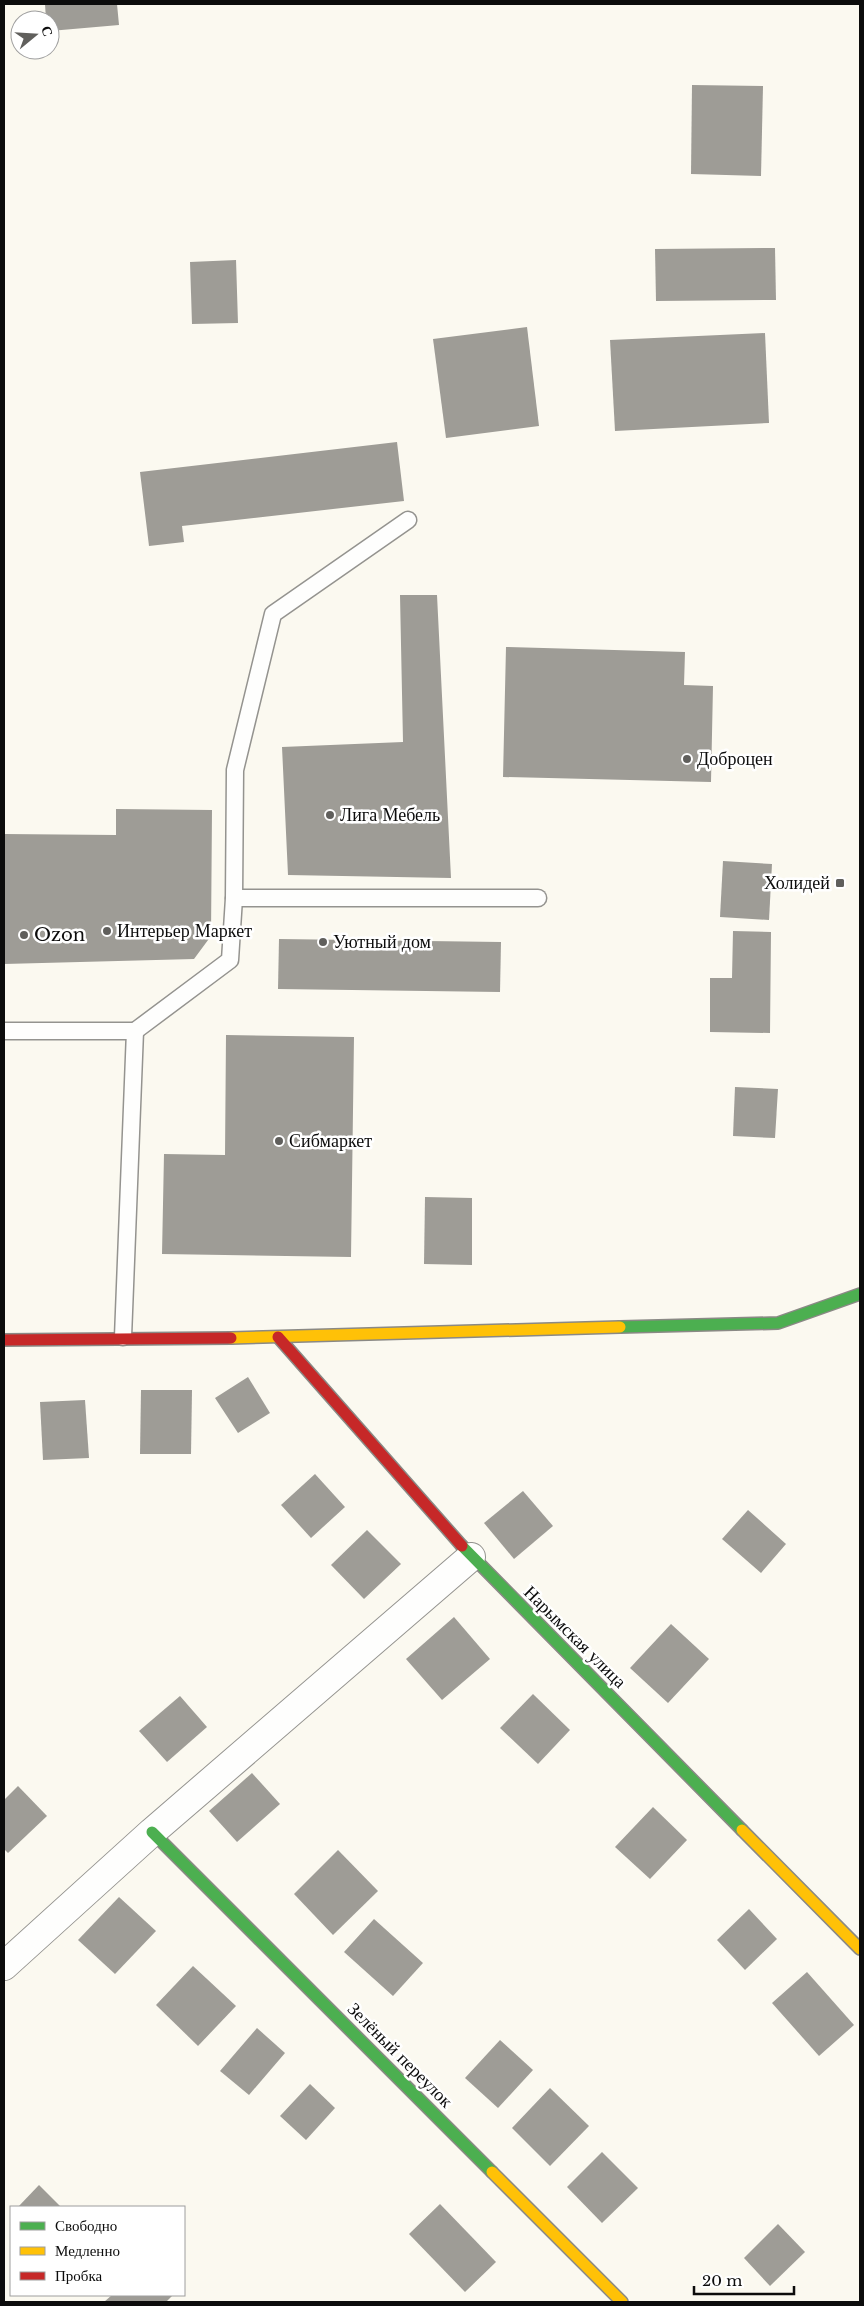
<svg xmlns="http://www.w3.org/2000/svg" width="864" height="2306" font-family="'Libre Baskerville',serif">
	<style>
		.building { fill: #9e9c96 }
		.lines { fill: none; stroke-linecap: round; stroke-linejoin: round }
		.lane-casing { stroke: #94938f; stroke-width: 19 }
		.street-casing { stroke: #94938f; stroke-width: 30 }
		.fast-casing { stroke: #8a8985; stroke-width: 14 }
		.slow-casing { stroke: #8a8985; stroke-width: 14 }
		.jam-casing { stroke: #8a8985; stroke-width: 14 }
		.lane { stroke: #fefefd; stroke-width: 16 }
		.street { stroke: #fefefd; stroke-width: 28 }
		.fast { stroke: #4caf50; stroke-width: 11 }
		.slow { stroke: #ffc107; stroke-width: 11 }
		.jam { stroke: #c62828; stroke-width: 11 }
		.poi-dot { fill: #605f5c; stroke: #fff; stroke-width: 2 }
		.labels { text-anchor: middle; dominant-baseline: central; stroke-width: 5; stroke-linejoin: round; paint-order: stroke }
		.poi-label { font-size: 18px; fill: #0c0c0c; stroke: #fff; text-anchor: start }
		.street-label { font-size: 18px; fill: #0c0c0c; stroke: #fff }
	</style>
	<rect width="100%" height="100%" fill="#fbf9f0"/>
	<g class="building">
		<polygon points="45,4 117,4 119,25 50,31 50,20 46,20"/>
		<polygon points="692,85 763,86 761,176 691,174"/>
		<polygon points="775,248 776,300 656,301 655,249"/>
		<polygon points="236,260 238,323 192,324 190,262"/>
		<polygon points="527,327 539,426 446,438 433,339"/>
		<polygon points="765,333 769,423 615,431 610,340"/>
		<polygon points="397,442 404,501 182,526 184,542 149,546 140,472"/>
		<polygon points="400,595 437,595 451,878 288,875 282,747 403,742"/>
		<polygon points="506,647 685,652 684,685 713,686 711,782 503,777"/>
		<polygon points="116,809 212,810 211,936 194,959 4,964 4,834 116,835"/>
		<polygon points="723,861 772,864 769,920 720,917"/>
		<polygon points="733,931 771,932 770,1033 710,1032 710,978 732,978"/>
		<polygon points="279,939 501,942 500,992 278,989"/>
		<polygon points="226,1035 354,1037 351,1257 162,1254 164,1154 225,1155"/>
		<polygon points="735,1087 778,1089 775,1138 733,1136"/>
		<polygon points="425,1197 472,1198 472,1265 424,1264"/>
		<polygon points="248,1377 270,1413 238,1433 215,1398"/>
		<polygon points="141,1390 192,1390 191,1454 140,1454"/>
		<polygon points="85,1400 89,1458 43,1460 40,1402"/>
		<polygon points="315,1474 345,1507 311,1538 281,1505"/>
		<polygon points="523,1491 553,1526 514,1559 484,1523"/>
		<polygon points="748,1510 786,1544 761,1573 722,1539"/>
		<polygon points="367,1530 401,1564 364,1599 331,1565"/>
		<polygon points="454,1617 490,1659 442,1700 406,1659"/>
		<polygon points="671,1624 709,1659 668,1703 630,1668"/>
		<polygon points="533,1694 570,1730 538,1764 500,1728"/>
		<polygon points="180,1696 207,1727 167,1762 139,1731"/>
		<polygon points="252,1773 280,1804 237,1842 209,1811"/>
		<polygon points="18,1786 47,1816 8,1853 4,1849 4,1800"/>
		<polygon points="653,1807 687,1840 650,1879 615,1847"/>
		<polygon points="338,1850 378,1891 333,1935 294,1894"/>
		<polygon points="119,1897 156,1931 115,1974 78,1940"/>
		<polygon points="749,1909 777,1939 745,1970 717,1940"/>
		<polygon points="374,1919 423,1963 393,1996 344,1952"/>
		<polygon points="193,1966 236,2006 198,2046 156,2005"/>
		<polygon points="807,1972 854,2025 819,2056 772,2003"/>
		<polygon points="257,2028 285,2053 249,2095 220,2071"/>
		<polygon points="500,2040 533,2070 498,2108 465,2078"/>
		<polygon points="310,2084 335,2108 306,2140 280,2116"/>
		<polygon points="550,2088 589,2126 550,2166 512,2128"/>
		<polygon points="602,2152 638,2188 602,2223 567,2187"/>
		<polygon points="39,2185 61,2207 18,2207"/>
		<polygon points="440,2204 496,2262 465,2292 409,2234"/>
		<polygon points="778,2224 805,2252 770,2286 744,2258"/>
		<polygon points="112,2295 170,2295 172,2296 166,2302 104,2302"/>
	</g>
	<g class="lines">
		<g class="lane-casing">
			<g id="lane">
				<polyline points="234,898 538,898"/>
				<polyline points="4,1031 135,1031 123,1337"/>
				<polyline points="135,1031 230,960 234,898 235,770 273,614 408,520"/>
			</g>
		</g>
		<g class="street-casing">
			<polyline id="street" points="4,1966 152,1832 471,1557"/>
		</g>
		<g class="fast-casing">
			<g id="fast">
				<polyline points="620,1327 778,1323 860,1294"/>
				<polyline points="462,1546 742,1830"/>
				<polyline points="152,1832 492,2172"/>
			</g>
		</g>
		<g class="slow-casing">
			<g id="slow">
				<polyline points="231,1338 620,1327"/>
				<polyline points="742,1830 860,1949"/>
				<polyline points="492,2172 622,2302"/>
			</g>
		</g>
		<g class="jam-casing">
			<g id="jam">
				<polyline points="278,1337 462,1546"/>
				<polyline points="4,1340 231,1338"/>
			</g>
		</g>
		<use href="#lane" class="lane"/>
		<use href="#street" class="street"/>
		<use href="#fast" class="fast"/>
		<use href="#slow" class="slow"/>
		<use href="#jam" class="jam"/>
	</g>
	<g class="poi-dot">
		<circle cx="687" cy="759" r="5"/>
		<circle cx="330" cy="815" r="5"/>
		<rect x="835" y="878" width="10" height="10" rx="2.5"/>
		<circle cx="107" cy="931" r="5"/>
		<circle cx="24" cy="935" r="5"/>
		<circle cx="323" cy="942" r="5"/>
		<circle cx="279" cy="1141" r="5"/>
	</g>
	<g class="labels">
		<g class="poi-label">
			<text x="697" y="759">Доброцен</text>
			<text x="340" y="815">Лига Мебель</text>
			<text x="830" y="883" text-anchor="end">Холидей</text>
			<text x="117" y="931">Интерьер Маркет</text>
			<text x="34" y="935">Ozon</text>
			<text x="333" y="942">Уютный дом</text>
			<text x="289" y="1141">Сибмаркет</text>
		</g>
		<g class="street-label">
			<text transform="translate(575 1637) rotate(45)">Нарымская улица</text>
			<text transform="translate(400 2055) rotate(45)">Зелёный переулок</text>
		</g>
	</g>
	<rect width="864" height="2306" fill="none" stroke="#0c0c0c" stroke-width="10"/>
	<rect x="10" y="2206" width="175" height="90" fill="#ffffff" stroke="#9e9e9e"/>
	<rect x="20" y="2222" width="25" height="8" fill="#4caf50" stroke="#9e9e9e"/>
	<text x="55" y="2231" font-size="15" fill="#0c0c0c">Свободно</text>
	<rect x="20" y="2247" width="25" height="8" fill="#ffc107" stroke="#9e9e9e"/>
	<text x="55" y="2256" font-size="15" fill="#0c0c0c">Медленно</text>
	<rect x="20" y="2272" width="25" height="8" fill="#c62828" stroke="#9e9e9e"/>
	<text x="55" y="2281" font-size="15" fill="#0c0c0c">Пробка</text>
	<g transform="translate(35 35) rotate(72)"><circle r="24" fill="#ffffff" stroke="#9e9e9e"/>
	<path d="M0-4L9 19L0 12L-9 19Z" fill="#605f5c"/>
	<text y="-8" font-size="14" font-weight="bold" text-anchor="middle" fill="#0c0c0c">С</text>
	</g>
	<path d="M694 2286v8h100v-8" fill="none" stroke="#0c0c0c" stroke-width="2.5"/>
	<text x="702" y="2286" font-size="15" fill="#0c0c0c" stroke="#ffffff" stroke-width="4" paint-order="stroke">20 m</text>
</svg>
